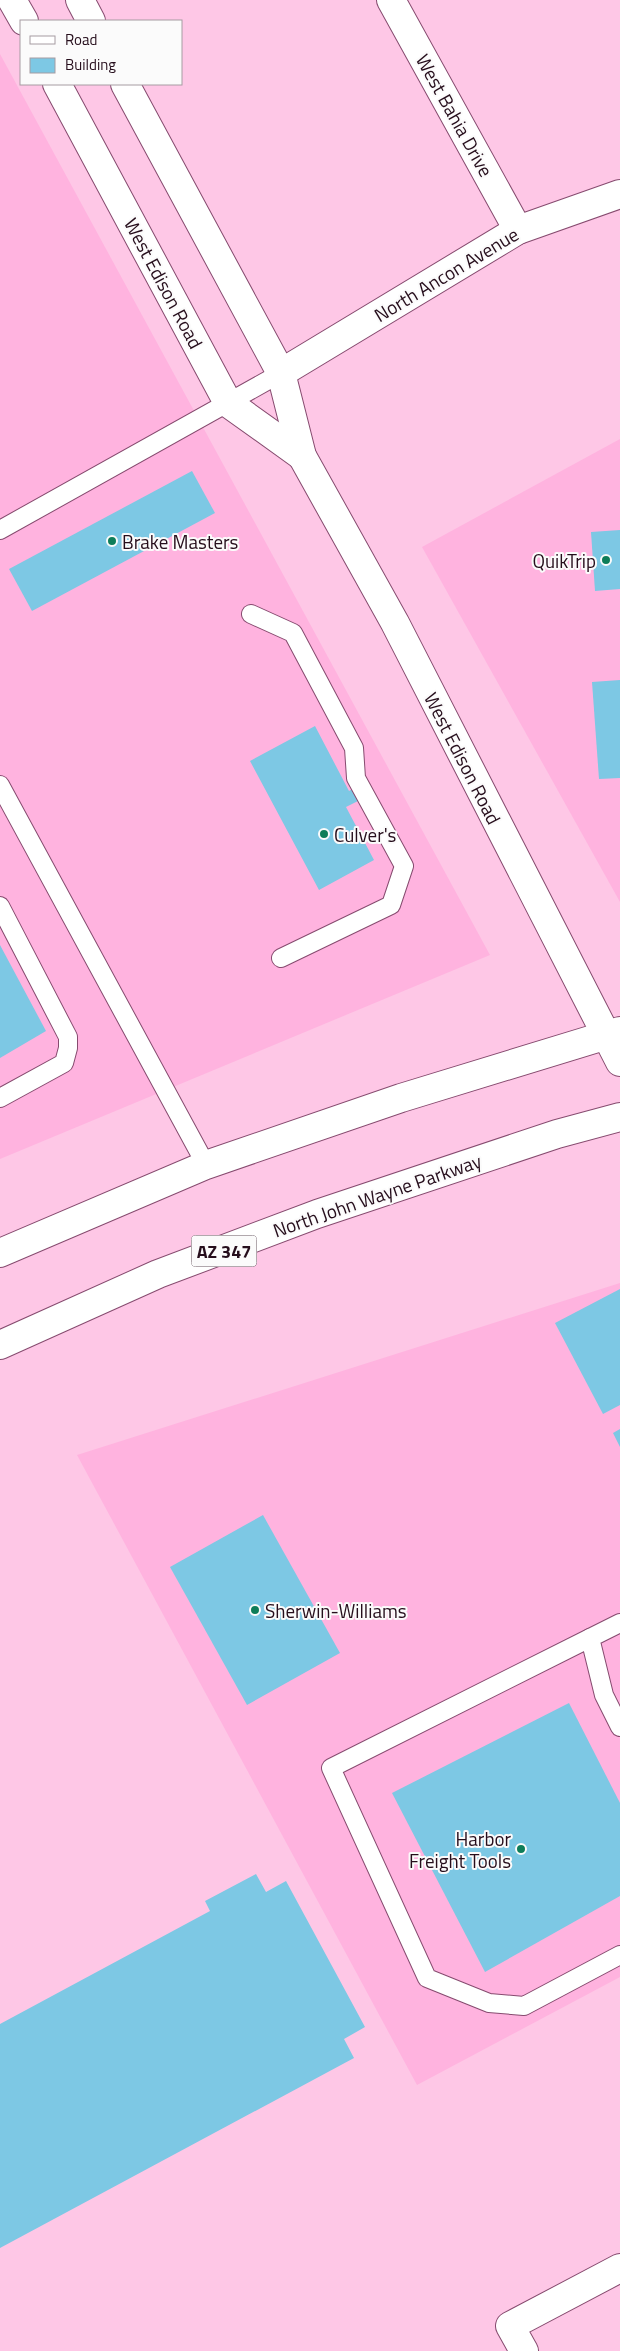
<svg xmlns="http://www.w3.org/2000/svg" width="620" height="2351" font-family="'Titillium Web',sans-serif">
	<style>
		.built { fill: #ffb3df }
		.building { fill: #7dc8e4 }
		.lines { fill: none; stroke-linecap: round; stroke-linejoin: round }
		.lane-casing { stroke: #864b6f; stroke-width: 20 }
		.street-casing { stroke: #864b6f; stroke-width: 30 }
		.secondary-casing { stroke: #864b6f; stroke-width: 30 }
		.highway-casing { stroke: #864b6f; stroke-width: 30 }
		.lane { stroke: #fff; stroke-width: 18 }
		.street { stroke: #fff; stroke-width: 28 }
		.secondary { stroke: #fff; stroke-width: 28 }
		.highway { stroke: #fff; stroke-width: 28 }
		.poi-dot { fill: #0e7d59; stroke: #fbfbfb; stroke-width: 2 }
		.labels { text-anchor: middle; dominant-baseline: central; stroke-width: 4; stroke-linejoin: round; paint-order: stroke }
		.shield { fill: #fbfbfb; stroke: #66555f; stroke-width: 1 }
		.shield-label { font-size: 18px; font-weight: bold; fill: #260e1c }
		.street-label { font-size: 19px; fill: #260e1c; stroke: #fbfbfb }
		.poi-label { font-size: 19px; fill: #260e1c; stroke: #fbfbfb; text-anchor: start }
	</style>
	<rect width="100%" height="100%" fill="#fec7e6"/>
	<g class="built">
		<polygon points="0,54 490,955 0,1159"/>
		<polygon points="620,439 620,902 422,547"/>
		<polygon points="620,1283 620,1977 417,2085 77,1455"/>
	</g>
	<g class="building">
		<polygon points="192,471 215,513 32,611 9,569"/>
		<polygon points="620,530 620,589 595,591 591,532"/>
		<polygon points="620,680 620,778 599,779 592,682"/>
		<polygon points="315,726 349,791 356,787 362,799 346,807 374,860 319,890 250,761"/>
		<polygon points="0,945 46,1031 0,1058"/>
		<polygon points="620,1289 620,1405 603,1414 555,1323"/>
		<polygon points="620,1429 620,1447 613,1433"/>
		<polygon points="263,1515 340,1653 247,1705 170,1567"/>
		<polygon points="569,1703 620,1803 620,1896 485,1972 392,1793"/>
		<polygon points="256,1874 266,1892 286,1881 365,2027 344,2039 354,2058 0,2248 0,2024 210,1911 205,1901"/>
	</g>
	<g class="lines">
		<g class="lane-casing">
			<g id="lane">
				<polyline points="0,530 281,373"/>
				<polyline points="251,614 293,633 354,748 356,778 404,866 391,905 281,958"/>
				<polyline points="0,785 206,1165"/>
				<polyline points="0,906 68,1037 68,1048 64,1063 0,1098"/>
				<polyline points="620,1623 590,1638 604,1695 620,1727"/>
				<polyline points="590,1638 331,1768 427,1978 489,2003 524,2006 620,1955"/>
			</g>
		</g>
		<g class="street-casing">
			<g id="street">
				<polyline points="391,0 518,230"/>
				<polyline points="281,373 518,230 620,194"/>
				<polyline points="524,2351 510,2326 620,2268"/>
			</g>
		</g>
		<g class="secondary-casing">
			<g id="secondary">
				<polyline points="12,0 24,21"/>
				<polyline points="80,0 91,21"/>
				<polyline points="57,84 228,403 302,456"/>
				<polyline points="125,84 281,373 302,456 395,623 620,1062"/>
			</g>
		</g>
		<g class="highway-casing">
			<g id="highway">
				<polyline points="0,1253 206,1165 401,1098 620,1031"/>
				<polyline points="0,1345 158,1274 317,1214 557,1134 620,1117"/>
			</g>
		</g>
		<use href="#lane" class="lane"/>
		<use href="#street" class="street"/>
		<use href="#secondary" class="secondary"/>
		<use href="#highway" class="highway"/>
	</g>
	<g class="poi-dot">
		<circle cx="112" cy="541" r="5"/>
		<circle cx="606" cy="560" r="5"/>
		<circle cx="324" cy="834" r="5"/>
		<circle cx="255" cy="1610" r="5"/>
		<circle cx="521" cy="1849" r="5"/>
	</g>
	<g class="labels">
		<rect class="shield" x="191.5" y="1235.5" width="65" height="31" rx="4"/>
		<g class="shield-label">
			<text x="224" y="1251">AZ 347</text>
		</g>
		<g class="street-label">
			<text transform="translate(455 115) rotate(61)">West Bahia Drive</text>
			<text transform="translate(446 274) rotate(-31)">North Ancon Avenue</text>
			<text transform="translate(164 283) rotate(62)">West Edison Road</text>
			<text transform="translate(463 758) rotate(63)">West Edison Road</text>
			<text transform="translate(377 1195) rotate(-19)">North John Wayne Parkway</text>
		</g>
		<g class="poi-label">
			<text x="122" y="541">Brake Masters</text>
			<text x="596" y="560" text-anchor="end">QuikTrip</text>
			<text x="334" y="834">Culver's</text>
			<text x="265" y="1610">Sherwin-Williams</text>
			<text x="511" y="1838" text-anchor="end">Harbor<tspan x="511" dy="22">Freight Tools</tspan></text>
		</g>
	</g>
	<rect x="20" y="20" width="162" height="65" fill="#fbfbfb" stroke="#a69ca2"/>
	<rect x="30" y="36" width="25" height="8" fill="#ffffff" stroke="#a69ca2"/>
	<text x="65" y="45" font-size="15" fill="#260e1c">Road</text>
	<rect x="30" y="58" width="25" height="15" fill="#7dc8e4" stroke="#a69ca2"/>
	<text x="65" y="70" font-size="15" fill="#260e1c">Building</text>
</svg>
